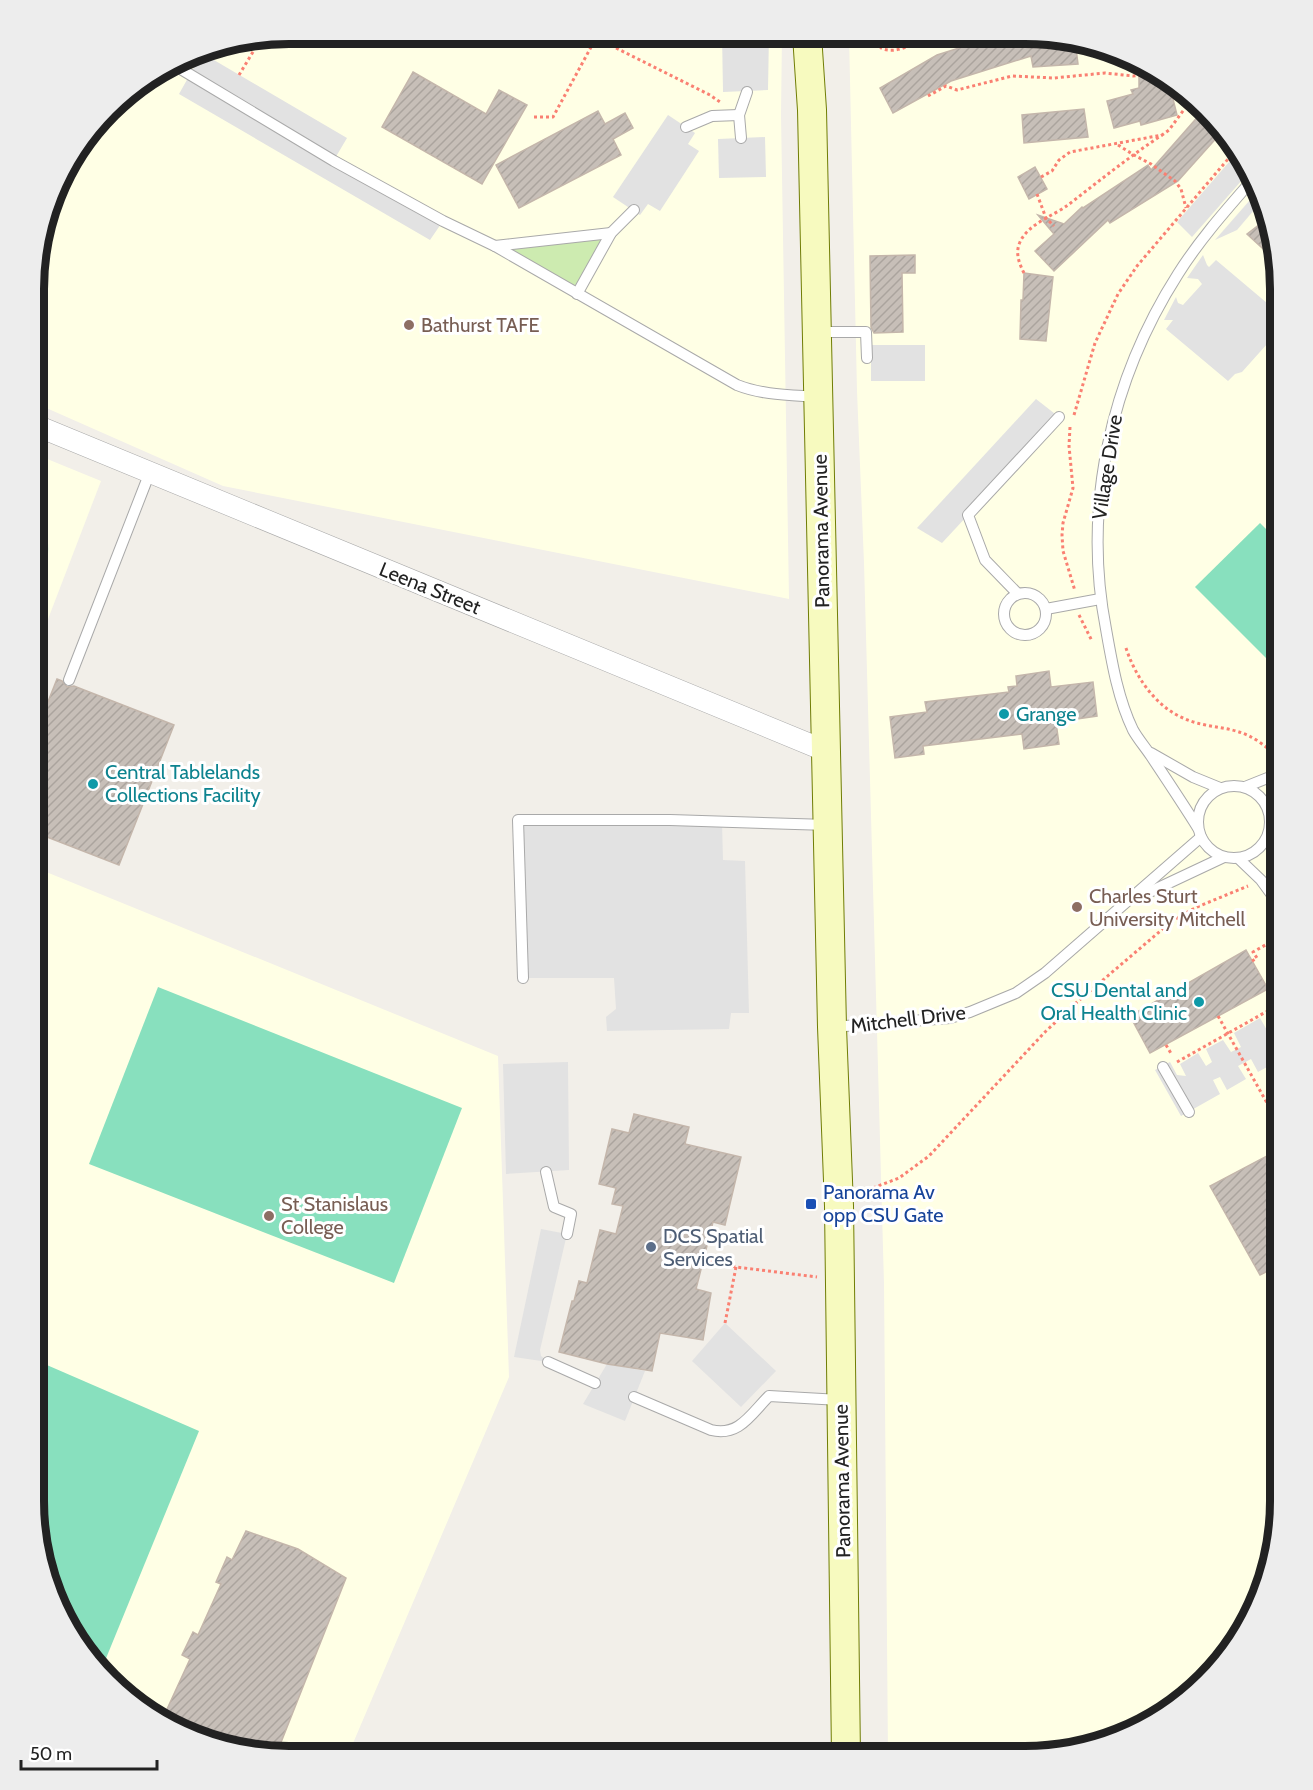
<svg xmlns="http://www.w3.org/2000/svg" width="1313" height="1790" font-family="Cabin,sans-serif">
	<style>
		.education { fill: #ffffe5 }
		.grass { fill: #cdebb0 }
		.pitch { fill: #88e0be }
		.parking { fill: #e2e2e2 }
		.building { fill: url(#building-hatch); stroke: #c4b6ab; stroke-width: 1.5 }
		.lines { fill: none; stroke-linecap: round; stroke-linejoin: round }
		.lane-casing { stroke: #a9a9a9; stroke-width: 12 }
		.street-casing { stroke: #a9a9a9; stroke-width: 22 }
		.secondary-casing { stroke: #707d05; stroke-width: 30 }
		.path { stroke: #fa8072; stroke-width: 3; stroke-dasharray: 3 3; stroke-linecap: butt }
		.lane { stroke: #fff; stroke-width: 10 }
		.street { stroke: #fff; stroke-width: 21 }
		.secondary { stroke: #f7fabf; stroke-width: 28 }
		.education-dot { fill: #8d6e63; stroke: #fff; stroke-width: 2 }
		.culture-dot { fill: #0f9aa8; stroke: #fff; stroke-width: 2 }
		.transit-dot { fill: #1a4fb4; stroke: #fff; stroke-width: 2 }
		.service-dot { fill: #5c6f8a; stroke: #fff; stroke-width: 2 }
		.labels { text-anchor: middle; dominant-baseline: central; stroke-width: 6; stroke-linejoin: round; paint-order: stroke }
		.education-label { font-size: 20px; fill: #785e54; stroke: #fff; text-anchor: start }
		.street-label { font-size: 20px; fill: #222; stroke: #fff }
		.culture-label { font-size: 20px; fill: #0d838f; stroke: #fff; text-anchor: start }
		.transit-label { font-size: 20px; fill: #164399; stroke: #fff; text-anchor: start }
		.service-label { font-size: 20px; fill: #4e5e75; stroke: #fff; text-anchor: start }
		.rim { fill: none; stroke: #222; stroke-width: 8 }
	</style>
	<defs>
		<pattern id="building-hatch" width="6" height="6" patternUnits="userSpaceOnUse" patternTransform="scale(1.5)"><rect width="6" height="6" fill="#c7bfb8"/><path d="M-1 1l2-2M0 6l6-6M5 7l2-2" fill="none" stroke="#aba49e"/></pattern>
	</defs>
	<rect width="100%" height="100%" fill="#f2efe9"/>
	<g class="education">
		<polygon points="289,33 782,34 781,115 789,599 223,486 35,403 35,255 67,161 120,96 206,47"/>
		<polygon points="849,35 1058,35 1122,52 1180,86 1253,175 1280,288 1279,1518 1266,1584 1237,1644 1193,1694 1138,1730 1025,1757 888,1757 884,1284 864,563 857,391"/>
		<polygon points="35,454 101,481 35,653"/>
		<polygon points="34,867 498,1056 509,1377 348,1755 256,1755 146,1714 97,1670 60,1615 33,1502"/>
	</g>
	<polygon class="grass" points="611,233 577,294 495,246"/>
	<g class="pitch">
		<path d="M35 501C54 533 51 570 35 602Z"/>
		<polygon points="1260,523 1280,543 1280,672 1195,587"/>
		<polygon points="158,987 462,1108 394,1283 89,1164"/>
		<polygon points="33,1359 199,1431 100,1673 60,1615 33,1502"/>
	</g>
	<g class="parking">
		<polygon points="722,34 769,34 768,90 723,92"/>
		<polygon points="202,53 347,138 334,160 443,221 430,240 179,94"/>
		<polygon points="668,115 695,133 688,144 699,151 660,211 648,204 640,215 613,197"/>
		<polygon points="765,137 766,177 719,178 718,139"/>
		<polygon points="1236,154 1250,171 1192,237 1177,222"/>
		<polygon points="1257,192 1260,203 1237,230 1215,240"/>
		<polygon points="1203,255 1207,265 1209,267 1216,260 1280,314 1277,333 1242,372 1235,374 1228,381 1166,329 1173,320 1164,320 1176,297 1178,303 1183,305 1202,284 1198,279 1187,278"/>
		<rect x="871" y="345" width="54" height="36"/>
		<polygon points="1036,399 1059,417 942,543 917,528"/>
		<polygon points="518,820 722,823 723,860 745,861 749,1013 731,1013 729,1029 607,1031 606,1017 616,1009 614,978 523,978"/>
		<polygon points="1280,1008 1280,1042 1275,1045 1280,1053 1280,1060 1258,1072 1251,1059 1238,1066 1246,1079 1227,1090 1220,1077 1213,1080 1220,1094 1181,1116 1155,1070 1170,1062 1177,1075 1186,1076 1180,1064 1198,1053 1206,1066 1212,1062 1206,1049 1223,1040 1231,1052 1241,1047 1234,1033 1260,1018 1268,1032 1275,1027 1268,1014"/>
		<polygon points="568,1062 569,1170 506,1174 503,1064"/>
		<polygon points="541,1229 567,1234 540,1350 541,1356 548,1362 514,1357"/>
		<polygon points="725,1323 776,1371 741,1407 692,1361"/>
		<polygon points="607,1364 645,1371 625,1421 583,1404"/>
	</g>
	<g class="building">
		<polygon points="1000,35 1012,35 1015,43 1060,36 1075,40 1078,64 1033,67 1031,56 951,81 893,113 880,88 937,55"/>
		<polygon points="1139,62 1168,79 1177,115 1141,125 1140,121 1114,128 1107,101 1133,94 1131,90 1139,88"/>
		<polygon points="413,72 486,114 499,90 527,105 482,184 382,127"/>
		<polygon points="1084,109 1088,137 1024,143 1022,115"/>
		<polygon points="598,111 605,124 625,113 633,128 613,139 621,155 519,208 496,165"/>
		<polygon points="1202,112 1220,134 1178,181 1110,223 1108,220 1054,271 1035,251 1054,234 1038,215 1064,224 1082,207 1083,208 1148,165 1151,170"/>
		<polygon points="1035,167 1047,189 1029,199 1018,177"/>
		<polygon points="1264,221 1268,236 1273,258 1247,234"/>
		<polygon points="915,255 915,273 902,273 903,332 874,333 871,327 870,256"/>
		<polygon points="1024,273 1053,277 1046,341 1020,339 1021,300 1023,300"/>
		<polygon points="1049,671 1051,687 1093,682 1097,716 1056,722 1059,744 1024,749 1022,734 923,746 924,754 895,758 890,717 927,712 925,702 1009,692 1008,687 1017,686 1016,676"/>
		<polygon points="57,679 62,681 67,687 74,686 174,725 119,865 34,832 34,737"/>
		<polygon points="1246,950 1268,989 1150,1053 1130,1016"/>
		<polygon points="634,1114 689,1127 685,1144 741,1157 725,1225 713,1222 696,1289 711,1293 703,1340 660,1333 652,1371 607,1364 559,1352 572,1301 574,1301 579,1281 587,1283 600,1230 616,1234 623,1206 612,1204 616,1188 599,1184 612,1129 629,1133"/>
		<polygon points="1280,1149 1280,1265 1260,1275 1210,1186"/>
		<polygon points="246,1531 298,1549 346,1578 276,1755 256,1755 162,1720 190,1659 182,1655 193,1632 198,1635 221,1584 216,1582 227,1557 232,1560"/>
	</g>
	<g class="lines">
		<g class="lane-casing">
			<g id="lane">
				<path d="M174 65 334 161 443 221 495 246 737 385C762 395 790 395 817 397"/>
				<polyline points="686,127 712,116 739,115"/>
				<polyline points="741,138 739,115 747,92"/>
				<polyline points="495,246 611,233"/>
				<polyline points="577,294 611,233 634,210"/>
				<polyline points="817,332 866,332 867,358"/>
				<circle cx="1025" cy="614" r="21"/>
				<polyline points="1018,594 985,560 968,515 1059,417"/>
				<polyline points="1046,609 1100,599"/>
				<polyline points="69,680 150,472"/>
				<polyline points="1151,753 1193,777 1220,788"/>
				<circle cx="1234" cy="822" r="36"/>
				<polyline points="1245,787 1280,773"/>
				<polyline points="1269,811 1280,801"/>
				<polyline points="1271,826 1280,878"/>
				<path d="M1198 828C1183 804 1167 780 1151 756 1145 747 1138 739 1133 730 1118 699 1112 663 1106 629 1082 506 1111 379 1178 274 1200 239 1227 209 1254 178"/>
				<polyline points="1238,858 1261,880 1280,906"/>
				<polyline points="1139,897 1224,857"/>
				<polyline points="523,978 518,820 670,820 828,825"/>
				<polyline points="832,1027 950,1018 970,1012 1016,993 1045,973 1201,837"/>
				<polyline points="1163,1067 1189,1112"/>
				<polyline points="546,1172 554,1207 571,1214 567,1234"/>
				<polyline points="548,1362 595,1383"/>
				<path d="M634 1397 711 1430C739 1437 751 1414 769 1396L840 1400"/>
			</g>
		</g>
		<g class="street-casing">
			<polyline id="street" points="35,425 826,751"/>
		</g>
		<g class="secondary-casing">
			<polyline id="secondary" points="807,35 812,110 832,1027 839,1206 846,1756"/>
		</g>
		<g class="path">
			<polyline points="583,34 596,38 710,95 720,102"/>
			<path d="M876 35 881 48C897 56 917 41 933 35"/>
			<polyline points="596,38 608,34"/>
			<polyline points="239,75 262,37"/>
			<polyline points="928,96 946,86 957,90 1012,76 1054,78 1105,73 1133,76 1158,73"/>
			<polyline points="534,117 553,117 596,38 597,34"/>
			<polyline points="1118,145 1134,155 1151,164 1175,181 1181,189 1186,208"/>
			<polyline points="1041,177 1052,171 1059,160 1070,152 1162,135 1169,130 1191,100"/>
			<polyline points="1037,194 1046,218 1054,226"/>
			<path d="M1024 273C1019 263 1015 253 1020 242 1028 224 1053 216 1068 205 1099 181 1129 157 1162 135"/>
			<polyline points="1074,415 1095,343 1118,294 1137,266 1234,152"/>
			<polyline points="1070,427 1069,446 1073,488 1063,523 1062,535 1063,551 1075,591"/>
			<polyline points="1079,615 1092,641"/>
			<path d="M1126 648C1135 676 1155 706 1183 718 1209 730 1232 724 1258 741 1266 747 1273 751 1277 760"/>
			<polyline points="1272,917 1280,935"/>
			<polyline points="1252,961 1257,958 1253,952 1276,939 1280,950"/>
			<polyline points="1218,1016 1280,1126"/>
			<polyline points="1166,1045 1172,1055"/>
			<polyline points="1177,1062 1280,1004"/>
			<polyline points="873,1188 899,1178 929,1156 1045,1032 1076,1003 1165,927 1182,915 1197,907 1248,886"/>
			<polyline points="703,1260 736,1267 817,1277"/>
			<polyline points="725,1323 736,1267"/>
		</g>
		<use href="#lane" class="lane"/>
		<use href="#street" class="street"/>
		<use href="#secondary" class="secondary"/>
	</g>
	<g class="education-dot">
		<circle cx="409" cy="325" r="6"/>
		<circle cx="1077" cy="907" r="6"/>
		<circle cx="269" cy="1216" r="6"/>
	</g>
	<g class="culture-dot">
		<circle cx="1004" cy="714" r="6"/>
		<circle cx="93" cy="784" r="6"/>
		<circle cx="1199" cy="1002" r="6"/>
	</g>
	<rect class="transit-dot" x="805" y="1198" width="12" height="12" rx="3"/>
	<circle class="service-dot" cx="651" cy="1247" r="6"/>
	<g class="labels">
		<g class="education-label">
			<text x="421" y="325">Bathurst TAFE</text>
			<text x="1089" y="896">Charles Sturt<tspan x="1089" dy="23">University Mitchell</tspan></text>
			<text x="281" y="1204">St Stanislaus<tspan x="281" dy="23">College</tspan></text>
		</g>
		<g class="street-label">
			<text transform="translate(1107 467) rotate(-81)">Village Drive</text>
			<text transform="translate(821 531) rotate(-91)">Panorama Avenue</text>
			<text transform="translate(430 588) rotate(22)">Leena Street</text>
			<text transform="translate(908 1019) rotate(-7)">Mitchell Drive</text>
			<text transform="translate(842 1481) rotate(-91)">Panorama Avenue</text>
		</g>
		<g class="culture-label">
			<text x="1016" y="714">Grange</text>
			<text x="105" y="772">Central Tablelands<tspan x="105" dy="23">Collections Facility</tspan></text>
			<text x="1187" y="990" text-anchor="end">CSU Dental and<tspan x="1187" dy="23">Oral Health Clinic</tspan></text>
		</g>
		<g class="transit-label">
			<text x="823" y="1192">Panorama Av<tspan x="823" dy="23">opp CSU Gate</tspan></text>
		</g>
		<g class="service-label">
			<text x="663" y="1236">DCS Spatial<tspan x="663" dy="23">Services</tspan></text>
		</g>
	</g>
	<path d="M0 0H1313V1790H0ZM289 44H1025A245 245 0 0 1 1270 289V1501A245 245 0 0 1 1025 1746H289A245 245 0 0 1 44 1501V289A245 245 0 0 1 289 44Z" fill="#ededed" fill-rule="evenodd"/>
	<path class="rim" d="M289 44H1025A245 245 0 0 1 1270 289V1501A245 245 0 0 1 1025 1746H289A245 245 0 0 1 44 1501V289A245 245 0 0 1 289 44Z"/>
	<path d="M21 1760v9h136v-9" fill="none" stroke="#222222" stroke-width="3"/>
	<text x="30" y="1760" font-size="18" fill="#222222" stroke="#ffffff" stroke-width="4.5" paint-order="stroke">50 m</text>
</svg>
